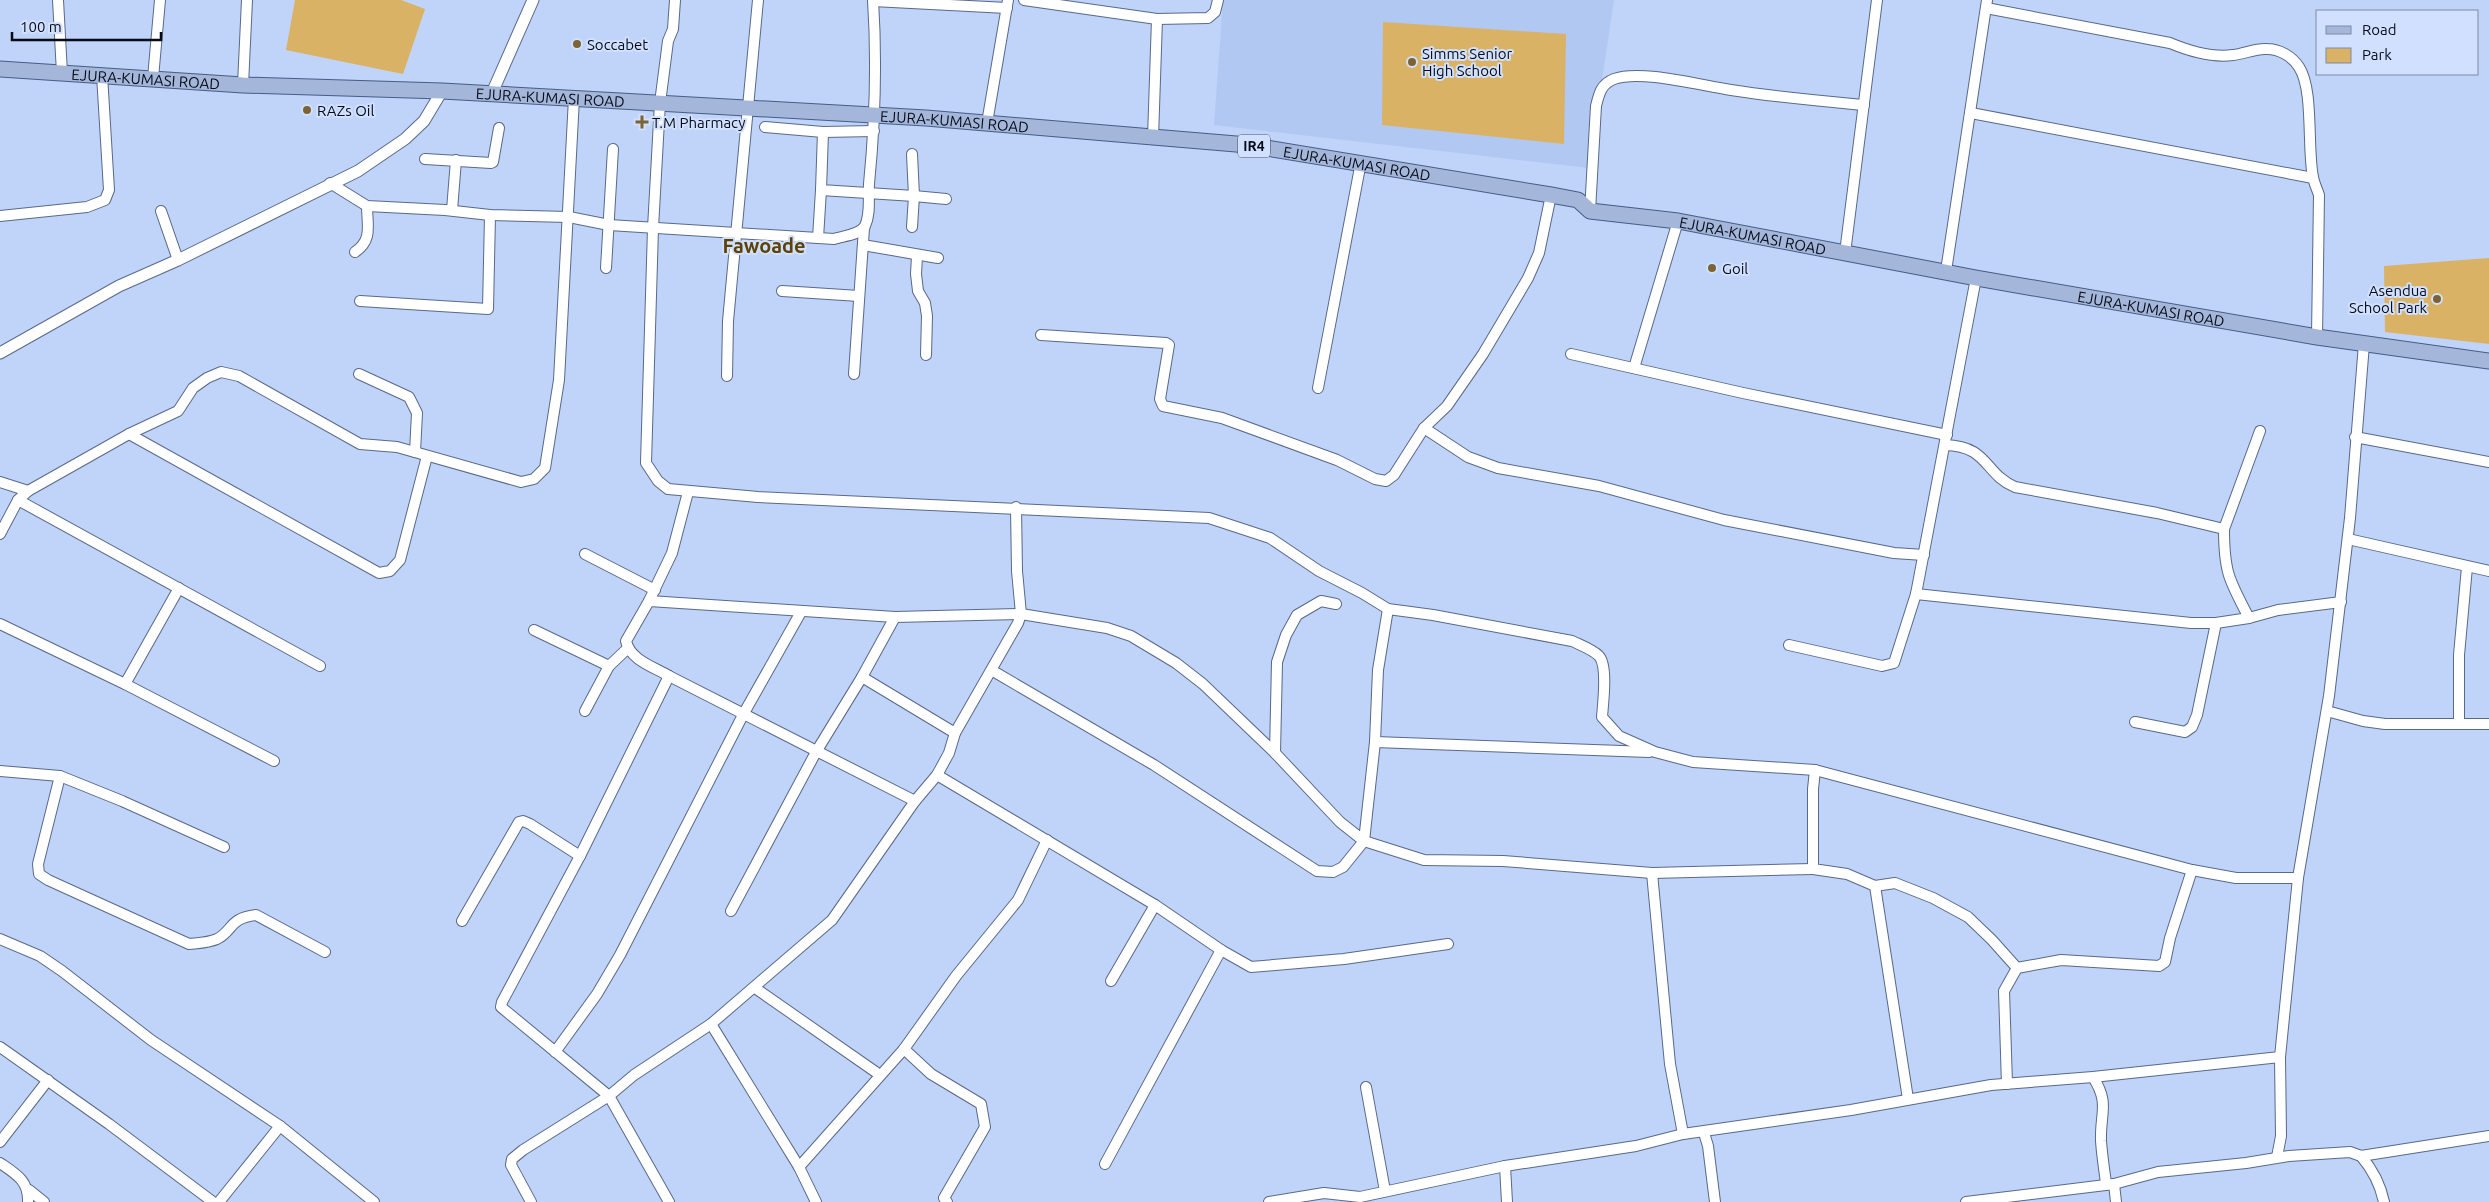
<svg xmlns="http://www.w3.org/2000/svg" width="2489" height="1202" font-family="Ubuntu,sans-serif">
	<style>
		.built { fill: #b1c8f2 }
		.green { fill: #d9b266 }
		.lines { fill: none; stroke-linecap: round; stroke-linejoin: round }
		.minor-casing { stroke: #586989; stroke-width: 12 }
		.tertiary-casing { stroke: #586989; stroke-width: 13 }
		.primary-casing { stroke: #465c86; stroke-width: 17 }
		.minor { stroke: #fff; stroke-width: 10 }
		.tertiary { stroke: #fff; stroke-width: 11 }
		.primary { stroke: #a4b7da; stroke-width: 15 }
		.poi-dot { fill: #7b6334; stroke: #d0e0fe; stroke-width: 2 }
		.labels { text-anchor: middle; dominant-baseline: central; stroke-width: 4; stroke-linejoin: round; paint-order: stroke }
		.shield { fill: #d0e0fe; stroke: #434b5c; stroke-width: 1 }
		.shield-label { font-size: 14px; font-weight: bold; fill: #060b17 }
		.poi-label { font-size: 15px; fill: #060b17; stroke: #d0e0fe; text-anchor: start }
		.street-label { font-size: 15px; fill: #060b17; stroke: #d0e0fe }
		.district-label { font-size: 20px; font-weight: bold; fill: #5c4204; stroke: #d0e0fe }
	</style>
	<rect width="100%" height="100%" fill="#c0d3f8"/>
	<polygon class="built" points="1223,0 1614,0 1589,168 1214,125"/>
	<g class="green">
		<polygon points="295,0 401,0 425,9 403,74 286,50"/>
		<polygon points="1383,22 1566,34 1564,144 1382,125"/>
		<polygon points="2489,258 2489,344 2385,332 2384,266"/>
	</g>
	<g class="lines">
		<g class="minor-casing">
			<g id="minor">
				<polyline points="58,0 62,73"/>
				<polyline points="675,0 673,29 668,41 660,103 653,228 646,463 658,481 668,489 758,497 1209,518 1270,538 1319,571 1362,593 1388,609 1378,670 1375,742 1364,841 1343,867 1333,872 1317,871 1154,765 993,671"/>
				<polyline points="1024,0 1157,19 1208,18 1215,12 1218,0"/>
				<polyline points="873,1 1007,8"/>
				<path d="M1986 8 2170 43C2189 51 2211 58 2233 55 2244 54 2256 48 2267 49 2279 49 2292 56 2299 67 2314 90 2307 148 2313 177 2314 183 2317 189 2319 195L2317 337"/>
				<polyline points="153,78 160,0"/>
				<polyline points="243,85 247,0"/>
				<polyline points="1971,113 2313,178"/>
				<polyline points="987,123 1008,0"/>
				<polyline points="765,127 823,132"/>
				<polyline points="874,131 823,132 821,190 914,196 912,154"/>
				<polyline points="1153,138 1157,19"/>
				<polyline points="425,159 491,163 493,162 499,128"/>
				<path d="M330 183 367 206 445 210 490 215 569 217 609 225 834 239C843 236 860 235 865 226 871 213 868 198 869 184 875 123 877 62 873 0"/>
				<polyline points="452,210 456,160"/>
				<polyline points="161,211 178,260"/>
				<path d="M1590 211 1596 106C1599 94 1601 84 1614 79 1641 69 1702 86 1731 90 1775 97 1820 101 1864 105"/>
				<polyline points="0,216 87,207 105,200 109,190 102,75"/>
				<polyline points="912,227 914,196 946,199"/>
				<polyline points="818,238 821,190"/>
				<polyline points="863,245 938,258"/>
				<path d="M355 252C373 240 367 225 367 206"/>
				<polyline points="1845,253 1877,0"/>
				<polyline points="917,256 916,274 918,291 925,303 927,316 926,355"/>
				<polyline points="606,268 613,149"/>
				<polyline points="1946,271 1987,0"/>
				<polyline points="782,291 859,296"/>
				<polyline points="360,301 488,309 490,215"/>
				<polyline points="1041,335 1166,343 1169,345 1160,399 1163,406 1222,418 1337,460 1375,479 1386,481 1394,475 1424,428 1447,406 1483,354 1528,278 1539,253 1551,195"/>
				<polyline points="1571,354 1743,393 1947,435"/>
				<polyline points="1634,368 1678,221"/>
				<polyline points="359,374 409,397 417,413 415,452"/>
				<polyline points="854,374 864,228"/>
				<polyline points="727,376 728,321 758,0"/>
				<polyline points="1318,388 1361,162"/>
				<polyline points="1424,428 1468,457 1498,468 1599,486 1724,520 1894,553 1924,555"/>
				<polyline points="129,434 379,573 390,571 400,560 427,456"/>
				<polyline points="2355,437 2489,462"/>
				<polyline points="0,482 28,491"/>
				<path d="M688 492 672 553 649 601 626 641C630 660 654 667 669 676L915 801"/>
				<polyline points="18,500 320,666"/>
				<polyline points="2224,529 2260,431"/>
				<polyline points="0,534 18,500 28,491 129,434 178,411 193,388 207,378 221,372 239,376 360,444 397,447 521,482 534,479 545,468 559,380 574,98"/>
				<polyline points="2348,539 2489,571"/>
				<polyline points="585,554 655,590"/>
				<path d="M1916 594 2191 623H2216L2249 618C2229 580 2224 572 2224 529L2157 513 2015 487C1984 474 1989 446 1945 445"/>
				<polyline points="649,601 895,617 1021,614 1107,628 1131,636 1176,663 1203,684 1275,753 1340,822 1364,841 1424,860 1503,861 1652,873 1813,869"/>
				<path d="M1388 609 1433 615 1572 641C1580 645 1592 649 1599 656 1608 666 1603 703 1602 717L1619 736 1655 752 1693 762 1815 770 2192 870 2236 878H2298"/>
				<polyline points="2249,618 2278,610 2341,602"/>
				<polyline points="0,624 125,684 274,761"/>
				<polyline points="534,630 609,666"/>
				<polyline points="1789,645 1882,666 1894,663 1916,594 1976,278"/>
				<polyline points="862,677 955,733"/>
				<polyline points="125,684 179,588"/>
				<polyline points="585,711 609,666 627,649"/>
				<polyline points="2327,711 2363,721 2385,724 2489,724"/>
				<polyline points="2135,722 2185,732 2192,727 2197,715 2216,623"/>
				<polyline points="2459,724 2459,655 2467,567"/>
				<polyline points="1375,742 1649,752"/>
				<polyline points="1275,753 1277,662 1286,635 1297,615 1321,601 1336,604"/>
				<polyline points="1815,770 1813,789 1813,869 1847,874 1875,886 1908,1099"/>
				<polyline points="0,771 60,776 122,801 224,847"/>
				<polyline points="937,775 1155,905 1221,950 1251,967 1344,959 1448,944"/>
				<path d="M60 776 38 864 39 874 48 880 189 944C198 943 208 943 217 939 233 931 229 918 256 915L325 952"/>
				<polyline points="1652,873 1670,1064 1683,1134"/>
				<polyline points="1875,886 1895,883 1933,898 1968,917 1992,940 2017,968"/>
				<polyline points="731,911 816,752 862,677 895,617"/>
				<polyline points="462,921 519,822 523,821 530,824 580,856"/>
				<polyline points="0,939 40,956 62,971 151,1040 280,1126 374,1202"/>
				<polyline points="1111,981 1155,905"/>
				<polyline points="755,988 880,1075"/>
				<polyline points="711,1024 799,1167 816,1202"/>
				<polyline points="0,1047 109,1124 213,1202"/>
				<polyline points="904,1049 931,1074 981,1104 985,1127 944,1198 947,1202"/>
				<polyline points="555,1052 597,994 620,955 744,713 801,612"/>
				<path d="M2093 1077C2110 1104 2100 1112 2101 1141 2102 1155 2104 1169 2106 1183"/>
				<polyline points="2007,1084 2004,991 2017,968 2061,960 2159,966 2165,962 2170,938 2192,870"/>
				<polyline points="1366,1087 1385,1191"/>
				<polyline points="1704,1133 1708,1146 1715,1202"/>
				<polyline points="0,1142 48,1080"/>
				<path d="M2361 1156C2373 1170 2380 1183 2384 1202"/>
				<polyline points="2277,1157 2281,1136 2280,1057 2298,878 2329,696 2350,518 2364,344"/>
				<path d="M0 1163C16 1174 29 1181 28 1202"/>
				<polyline points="1105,1164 1221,950"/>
				<polyline points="1505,1166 1507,1202"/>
				<polyline points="799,1167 904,1049 956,976 1018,900 1047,840"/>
				<polyline points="2114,1184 2116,1202"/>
				<polyline points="29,1190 44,1202"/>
				<polyline points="219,1202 280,1126"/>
				<polyline points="531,1202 511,1165 512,1159 523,1150 609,1096 634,1075 711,1024 832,920 915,801 937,775 949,753 955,733 1018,623 1021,614 1017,571 1016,507"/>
				<polyline points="669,1202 609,1096 501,1007 502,1002 580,856 669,676"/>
				<polyline points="1269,1202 1324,1193 1360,1197 1505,1166 1636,1146 1683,1134 1851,1110 1991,1085 2093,1077 2280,1057"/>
				<polyline points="1966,1202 2114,1184 2158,1172 2246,1163 2289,1156 2350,1152 2361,1156 2489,1136"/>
			</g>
		</g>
		<g class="tertiary-casing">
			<g id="tertiary">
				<polyline points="492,93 533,0"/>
				<polyline points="0,353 119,286 178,260 358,171 405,139 424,121 442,91"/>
			</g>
		</g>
		<g class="primary-casing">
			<g id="primary">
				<path id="s1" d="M0 69 243 85 442 91 926 118 1248 145 1551 195 1578 200 1590 211 1678 221 1976 278 2317 337 2489 361"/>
			</g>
		</g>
		<use href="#minor" class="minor"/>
		<use href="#tertiary" class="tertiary"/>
		<use href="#primary" class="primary"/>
	</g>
	<g class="poi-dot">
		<circle cx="577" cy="44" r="5"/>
		<circle cx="1412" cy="62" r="5"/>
		<circle cx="307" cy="110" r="5"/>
		<path d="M639.5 114.5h5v5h5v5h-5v5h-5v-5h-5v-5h5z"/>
		<circle cx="1712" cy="268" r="5"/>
		<circle cx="2437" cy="299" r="5"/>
	</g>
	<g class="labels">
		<rect class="shield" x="1238" y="134.5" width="32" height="23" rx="4"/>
		<g class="shield-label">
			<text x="1254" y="146">IR4</text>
		</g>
		<g class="poi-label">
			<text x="587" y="44">Soccabet</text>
			<text x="1422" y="53">Simms Senior<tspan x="1422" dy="17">High School</tspan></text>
			<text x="317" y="110">RAZs Oil</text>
			<text x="652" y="122">T.M Pharmacy</text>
			<text x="1722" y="268">Goil</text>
			<text x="2427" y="290" text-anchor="end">Asendua<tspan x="2427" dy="17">School Park</tspan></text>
		</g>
		<g class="street-label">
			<text stroke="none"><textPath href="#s1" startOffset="146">EJURA-KUMASI ROAD</textPath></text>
			<text stroke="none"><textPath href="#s1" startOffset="551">EJURA-KUMASI ROAD</textPath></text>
			<text stroke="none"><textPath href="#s1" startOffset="956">EJURA-KUMASI ROAD</textPath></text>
			<text stroke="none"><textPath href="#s1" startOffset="1361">EJURA-KUMASI ROAD</textPath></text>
			<text stroke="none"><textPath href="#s1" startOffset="1766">EJURA-KUMASI ROAD</textPath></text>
			<text stroke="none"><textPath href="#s1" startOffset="2171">EJURA-KUMASI ROAD</textPath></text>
		</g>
		<g class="district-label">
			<text x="764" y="245">Fawoade</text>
		</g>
	</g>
	<rect x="2316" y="10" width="162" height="65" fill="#d0e0fe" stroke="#7f8ba2"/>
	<rect x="2326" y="26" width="25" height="8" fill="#a4b7da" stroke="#7f8ba2"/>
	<text x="2362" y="35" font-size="15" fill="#060b17">Road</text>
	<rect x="2326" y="48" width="25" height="15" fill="#d9b266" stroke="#7f8ba2"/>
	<text x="2362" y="60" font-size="15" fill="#060b17">Park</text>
	<path d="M12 32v8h149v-8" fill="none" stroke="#060b17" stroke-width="2.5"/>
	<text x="20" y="32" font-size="15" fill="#060b17" stroke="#d0e0fe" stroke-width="4" paint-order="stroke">100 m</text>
</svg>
